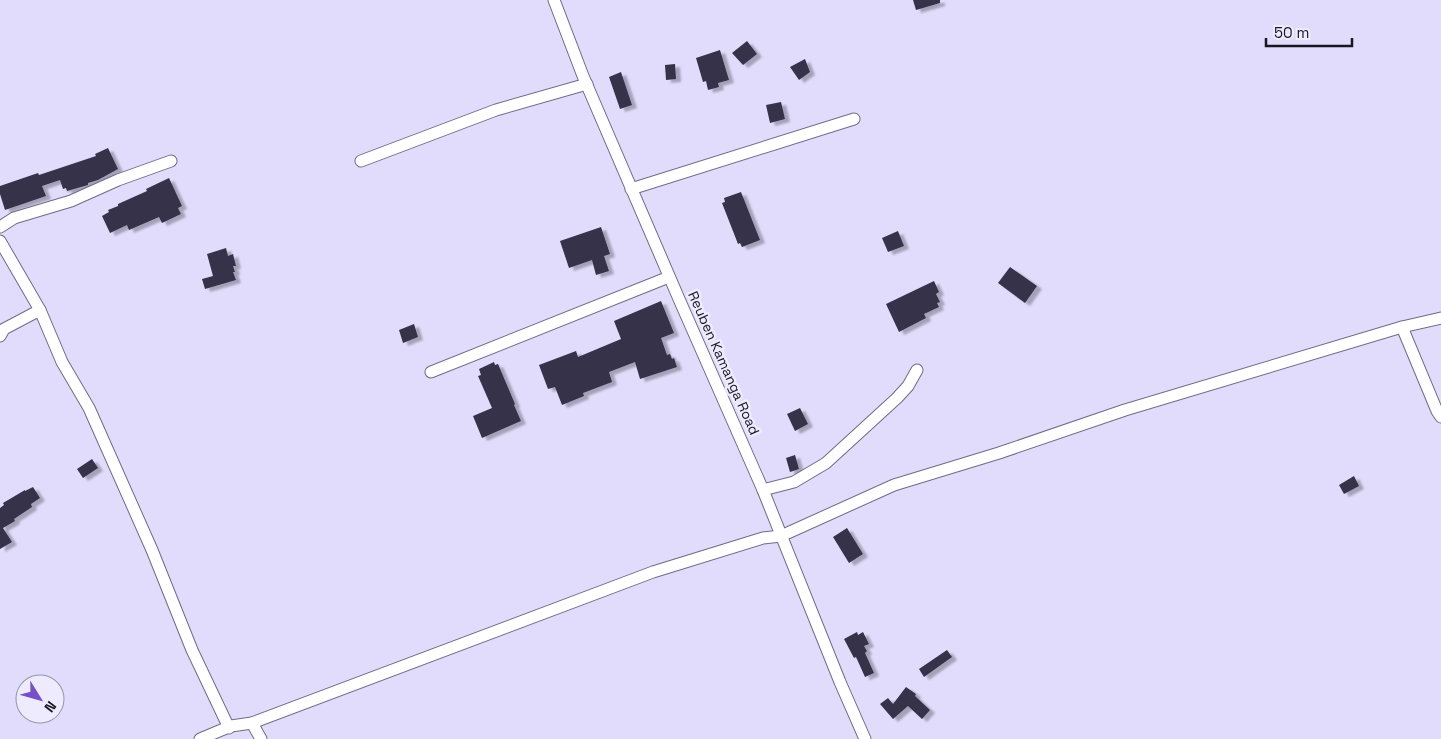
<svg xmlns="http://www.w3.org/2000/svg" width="1441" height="739" font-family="'Space Grotesk',sans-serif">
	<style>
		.building { fill: #36314a; filter: url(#shadow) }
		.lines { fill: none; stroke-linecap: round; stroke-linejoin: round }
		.minor-casing { stroke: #706b86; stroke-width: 13 }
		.minor { stroke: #fff; stroke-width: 11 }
		.labels { text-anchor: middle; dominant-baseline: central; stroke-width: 5; stroke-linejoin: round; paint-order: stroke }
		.street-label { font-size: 14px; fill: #181620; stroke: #eeebfe }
	</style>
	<defs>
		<filter id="shadow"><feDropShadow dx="5" dy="3" stdDeviation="1" flood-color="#0004"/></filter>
	</defs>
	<rect width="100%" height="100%" fill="#e1dcfb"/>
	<g class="building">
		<polygon points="913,0 940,0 940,3 916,10"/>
		<polygon points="747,41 757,54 743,65 732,53"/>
		<polygon points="720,50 729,80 718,83 719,87 708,90 706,81 703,82 696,58"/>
		<polygon points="805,59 810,72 799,80 790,67"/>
		<polygon points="675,64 676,79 666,80 665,65"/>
		<polygon points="621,72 632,105 620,109 609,77"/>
		<polygon points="781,102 785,119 770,123 766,105"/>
		<polygon points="108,148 118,169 98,180 88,183 88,185 67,191 66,188 63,189 60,180 42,186 46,196 5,210 0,194 0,186 38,173 39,175 96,156 95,154"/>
		<polygon points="169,178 182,206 178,208 181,214 162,223 159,217 129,230 127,225 110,233 102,216 109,212 108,210 118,206 118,204 147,191 146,189"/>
		<polygon points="741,192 760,240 742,247 740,243 738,244 722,203 725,202 724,198"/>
		<polygon points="601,227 610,254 604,256 609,271 596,275 592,260 569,268 560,241"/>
		<polygon points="898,231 904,246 888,252 882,238"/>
		<polygon points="226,248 228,256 233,254 236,266 233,266 235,272 233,272 236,280 205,289 202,279 213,276 207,254"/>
		<polygon points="1010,267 1037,286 1025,303 998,283"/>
		<polygon points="934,281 939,292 936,294 940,302 937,303 939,307 924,314 926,318 899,332 886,304"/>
		<polygon points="661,301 674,333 661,338 667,355 670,354 672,359 674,358 677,367 640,379 635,362 609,372 612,382 583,393 584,396 562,405 555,387 548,389 539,365 576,351 578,357 621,339 614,321"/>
		<polygon points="414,324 418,337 403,343 399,330"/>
		<polygon points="494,362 495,365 498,364 515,404 514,405 521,421 482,438 473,416 492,408 478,376 481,375 479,369"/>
		<polygon points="800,408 808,424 795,431 787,414"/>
		<polygon points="795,455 799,469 790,472 786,458"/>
		<polygon points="92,459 98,468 83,478 77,469"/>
		<polygon points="1354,476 1359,486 1344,494 1339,485"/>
		<polygon points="33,487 40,498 31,504 32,507 14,519 15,521 3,528 12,542 0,549 0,508 4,505 3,503 25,490 25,491"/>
		<polygon points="847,528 863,554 849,563 833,537"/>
		<polygon points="857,632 858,635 863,632 869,644 864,646 867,651 865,653 874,673 865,677 856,657 854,658 844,639"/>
		<polygon points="947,650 952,657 924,677 919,669"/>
		<polygon points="906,687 916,694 915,696 930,710 922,719 908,706 893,719 880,704 888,698 893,704"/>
	</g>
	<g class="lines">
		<g class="minor-casing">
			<g id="minor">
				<polyline points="554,0 583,76 679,299 763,490 840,682 865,739"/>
				<polyline points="361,161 496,110 587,84"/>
				<polyline points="631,189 854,119"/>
				<polyline points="0,227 14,218 71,201 118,180 171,161"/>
				<polyline points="0,241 40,310 62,362 89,408 152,550 192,650 229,728"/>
				<polyline points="1402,327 1437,411 1441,417"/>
				<polyline points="0,336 4,329 40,310"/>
				<polyline points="431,372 669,277"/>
				<polyline points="763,490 794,482 826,463 897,398 908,386 917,370"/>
				<polyline points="252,723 261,739"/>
				<polyline points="200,739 231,726 252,723 653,572 763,538 781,536 894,485 999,453 1125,410 1402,327 1441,318"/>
			</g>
		</g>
		<use href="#minor" class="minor"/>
	</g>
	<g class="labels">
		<g class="street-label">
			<text transform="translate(724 363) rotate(66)">Reuben Kamanga Road</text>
		</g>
	</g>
	<g transform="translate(40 699) rotate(127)"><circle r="24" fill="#eeebfe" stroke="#9896a5"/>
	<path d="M0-4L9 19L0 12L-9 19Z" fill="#7550c9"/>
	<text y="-8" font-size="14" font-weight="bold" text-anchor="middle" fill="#181620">N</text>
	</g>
	<path d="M1266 38v8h86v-8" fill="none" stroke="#181620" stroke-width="2.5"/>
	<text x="1274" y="38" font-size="15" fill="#181620" stroke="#eeebfe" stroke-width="4" paint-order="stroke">50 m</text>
</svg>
